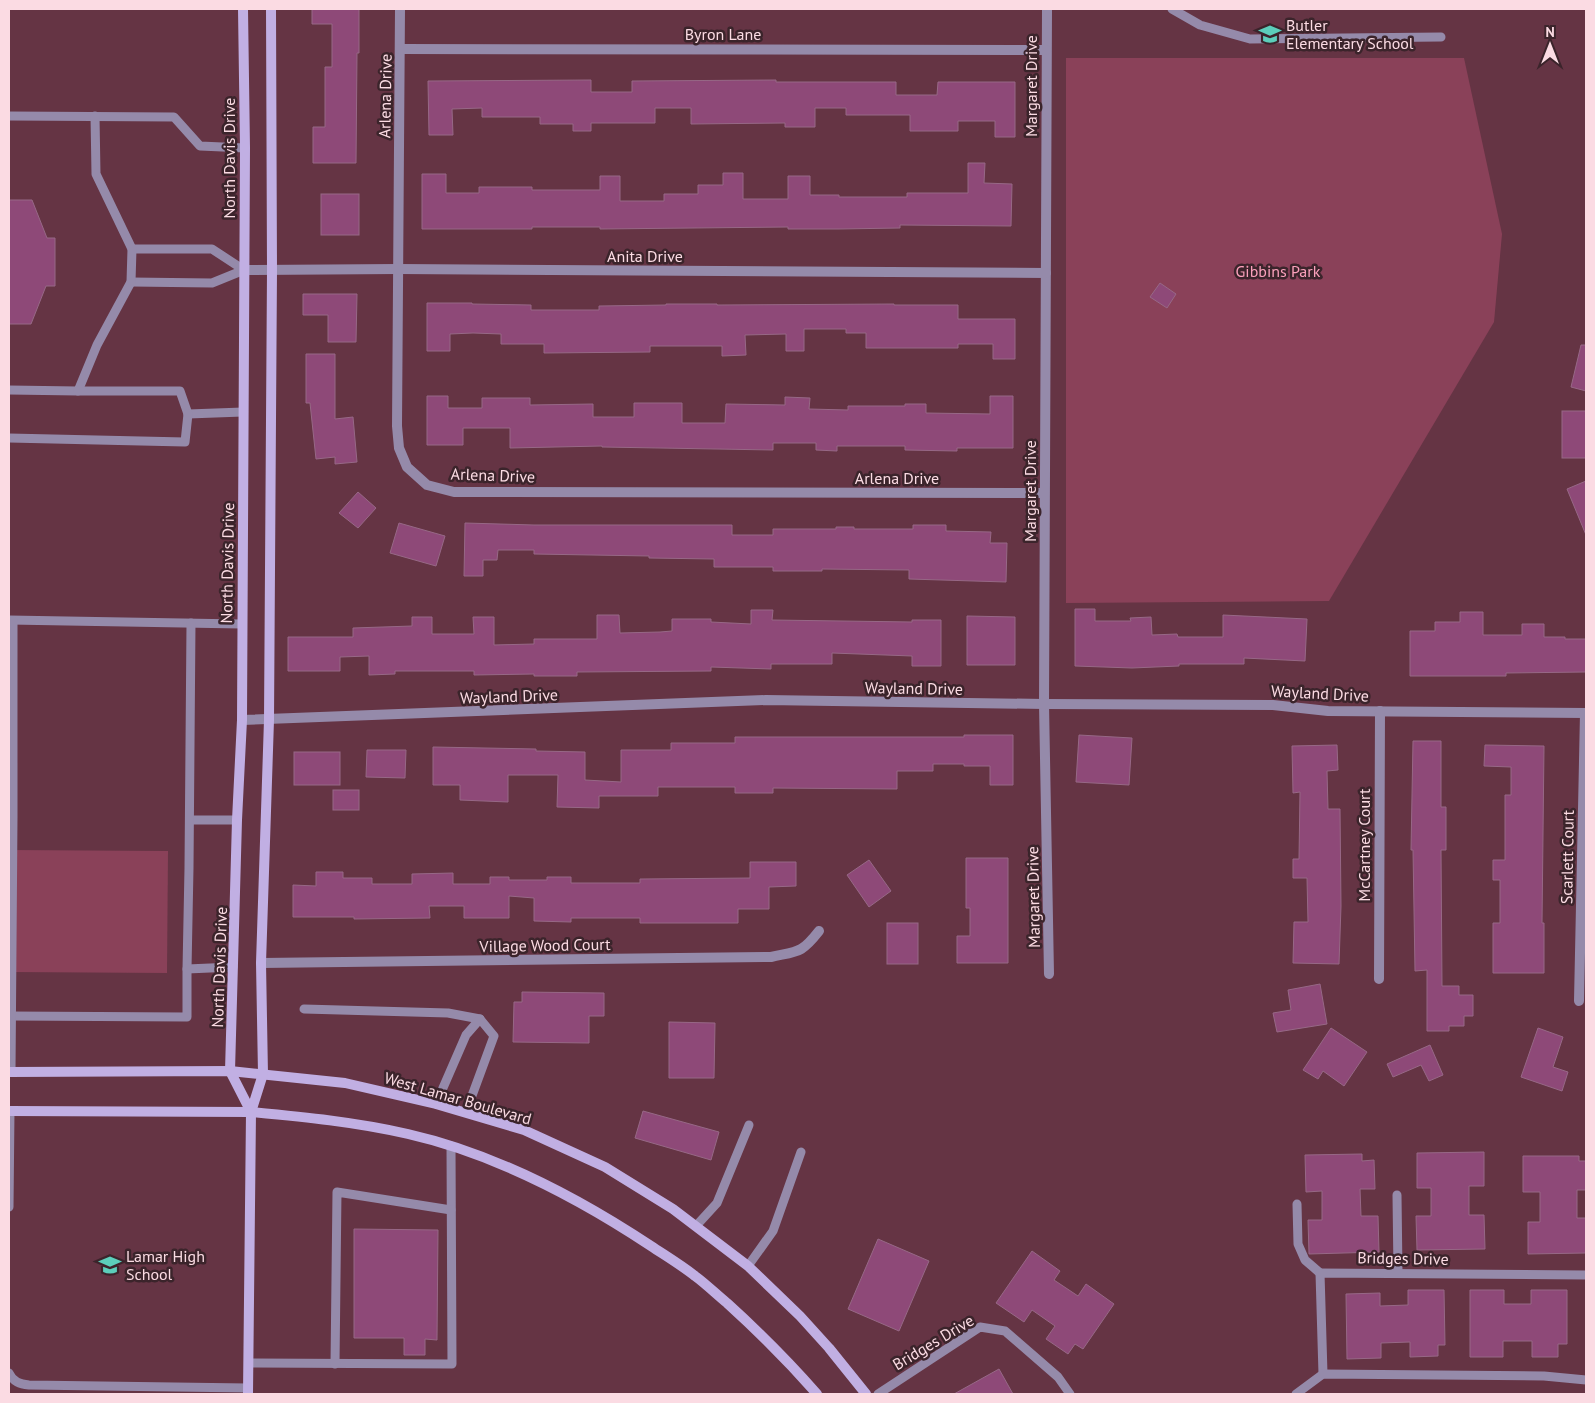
<svg xmlns="http://www.w3.org/2000/svg" width="1595" height="1403" font-family="'PT Sans',sans-serif">
	<style>
		.green { fill: #8a4159 }
		.building { fill: #8e4978; stroke: #976886 }
		.lines { fill: none; stroke-linecap: round; stroke-linejoin: round }
		.lane { stroke: #958aaa; stroke-width: 9 }
		.street { stroke: #958aaa; stroke-width: 10 }
		.secondary { stroke: #c1afe3; stroke-width: 10 }
		.labels { text-anchor: middle; dominant-baseline: central; stroke-width: 5; stroke-linejoin: round; paint-order: stroke }
		.poi-label { font-size: 16px; fill: #fbdbe3; stroke: #3b242b; text-anchor: start }
		.street-label { font-size: 16px; fill: #fbdbe3; stroke: #3b242b }
		.park-label { font-size: 16px; fill: #fca1bc; stroke: #3b242b }
	</style>
	<rect width="100%" height="100%" fill="#653444"/>
	<g class="green">
		<polygon points="1066,58 1464,58 1502,234 1494,322 1329,601 1066,603"/>
		<polygon points="9,850 168,851 167,973 9,972"/>
	</g>
	<g class="building">
		<polygon points="312,9 359,9 359,53 357,53 356,163 313,163 313,127 325,127 325,67 332,67 332,24 312,24"/>
		<polygon points="591,80 591,92 632,92 632,81 776,80 776,82 896,82 896,95 937,95 938,82 1015,82 1015,137 995,137 995,121 958,121 958,131 910,131 910,115 846,115 846,108 815,108 815,127 785,127 785,123 691,124 691,108 655,108 655,123 591,123 591,131 573,131 573,124 540,124 540,117 482,117 482,108 452,109 453,135 429,135 428,81"/>
		<polygon points="968,163 985,163 984,183 1012,184 1011,226 900,225 900,228 839,229 788,229 788,227 600,229 600,227 532,227 532,229 422,229 422,174 446,174 446,193 479,193 479,187 532,187 532,190 600,190 600,176 620,176 620,201 664,201 664,194 698,194 698,185 723,185 723,173 743,173 743,199 788,199 788,176 810,176 810,195 839,195 839,197 907,197 907,193 968,193"/>
		<rect x="321" y="194" width="38" height="41"/>
		<polygon points="9,200 32,200 47,238 55,238 55,286 46,286 31,324 9,324"/>
		<polygon points="1160,283 1176,294 1167,308 1150,297"/>
		<polygon points="303,294 357,294 356,342 328,342 328,315 303,315"/>
		<polygon points="427,303 472,303 472,304 531,305 531,310 599,310 599,306 666,305 666,304 717,304 717,305 894,304 894,305 958,305 958,319 1015,319 1015,359 993,359 993,344 958,344 958,348 866,348 866,333 846,333 846,329 804,329 804,351 786,351 786,334 745,335 746,355 722,356 722,346 650,346 650,352 544,353 544,344 501,344 501,334 473,333 450,334 450,351 427,351"/>
		<polygon points="1581,345 1586,345 1586,391 1571,387"/>
		<polygon points="306,354 335,354 335,419 353,417 357,462 335,464 335,457 316,459 310,403 306,403"/>
		<polygon points="427,396 448,396 448,408 482,408 482,398 530,398 530,405 593,404 593,417 634,417 634,403 682,403 682,423 725,423 726,404 785,405 785,397 810,398 809,409 848,410 848,406 905,406 905,404 926,404 926,413 990,414 990,396 1013,396 1013,448 957,448 957,451 905,450 905,446 837,446 837,451 816,450 816,443 773,443 773,450 602,447 602,446 510,448 510,428 463,428 463,445 427,445"/>
		<rect x="1562" y="411" width="24" height="47"/>
		<polygon points="1586,481 1586,535 1567,489"/>
		<polygon points="358,492 376,508 358,528 339,513"/>
		<polygon points="399,523 445,536 436,566 390,553"/>
		<polygon points="465,523 534,525 732,525 732,535 773,535 773,529 836,529 836,527 854,527 854,529 913,529 913,525 946,525 946,531 991,532 990,543 1007,543 1006,582 909,579 909,570 822,569 822,571 773,571 773,567 714,567 714,559 649,558 649,556 534,554 534,550 498,550 497,560 483,560 483,576 464,576"/>
		<polygon points="1075,609 1095,609 1095,621 1131,621 1130,618 1151,617 1152,635 1177,634 1178,637 1223,637 1223,615 1307,619 1305,661 1244,658 1244,664 1179,664 1179,666 1132,668 1075,666"/>
		<polygon points="751,610 773,610 772,620 912,622 912,620 941,620 941,666 912,666 912,656 832,653 832,664 771,664 771,669 711,667 711,671 577,672 577,676 534,676 534,674 474,675 474,671 395,671 395,674 369,675 369,656 340,657 340,671 288,671 288,637 353,637 353,628 412,626 412,617 432,617 432,634 474,634 473,617 494,617 494,645 534,644 534,639 597,639 597,615 619,615 620,633 660,632 672,631 672,619 711,619 711,622 751,624"/>
		<polygon points="1460,612 1483,612 1483,635 1522,635 1522,624 1544,624 1544,637 1565,637 1565,639 1586,639 1586,672 1506,673 1506,676 1410,676 1410,631 1435,631 1435,622 1460,622"/>
		<polygon points="967,616 1015,617 1015,665 967,665"/>
		<polygon points="964,735 1013,735 1013,785 990,785 990,766 964,766 964,764 933,764 933,771 897,771 897,789 773,788 773,793 735,793 735,787 658,787 658,796 599,796 599,808 557,807 558,775 508,775 508,802 460,800 460,785 433,785 433,747 536,749 536,751 585,752 585,780 621,782 621,750 671,750 671,743 735,743 735,737 964,737"/>
		<polygon points="1079,735 1132,738 1129,785 1076,782"/>
		<polygon points="1413,741 1441,741 1441,807 1446,807 1446,850 1441,850 1442,986 1459,986 1459,995 1473,995 1473,1016 1464,1016 1464,1026 1449,1026 1449,1031 1427,1031 1427,970 1415,971 1413,850 1411,850"/>
		<polygon points="1337,745 1338,770 1327,771 1328,809 1340,809 1341,906 1339,964 1293,963 1294,922 1308,922 1307,878 1293,878 1293,859 1299,859 1300,792 1293,793 1292,746"/>
		<polygon points="1485,745 1544,746 1542,923 1544,923 1544,973 1493,973 1493,923 1500,923 1500,880 1493,880 1493,860 1505,860 1505,795 1511,795 1511,767 1484,766"/>
		<polygon points="367,750 406,750 405,778 366,777"/>
		<rect x="294" y="752" width="46" height="33"/>
		<rect x="333" y="790" width="26" height="20"/>
		<polygon points="966,858 1008,858 1008,963 957,963 957,936 970,936 970,908 966,908"/>
		<polygon points="869,860 891,891 869,907 847,875"/>
		<polygon points="750,862 796,862 796,886 769,887 769,909 738,909 738,923 640,923 640,918 571,918 571,922 534,921 534,898 509,896 509,918 464,918 464,906 429,906 430,918 354,919 354,917 293,917 293,885 316,886 316,872 343,872 343,878 372,878 372,884 412,884 412,874 453,873 453,884 490,884 490,877 509,877 509,880 547,880 547,877 571,877 571,883 640,883 640,879 750,878"/>
		<rect x="887" y="923" width="31" height="41"/>
		<polygon points="1320,984 1327,1024 1277,1032 1273,1013 1291,1010 1288,990"/>
		<polygon points="522,992 604,993 604,1016 589,1016 589,1043 513,1042 514,1002 522,1002"/>
		<polygon points="669,1022 715,1023 714,1078 669,1078"/>
		<polygon points="1331,1028 1367,1052 1344,1086 1323,1071 1318,1079 1303,1070"/>
		<polygon points="1538,1028 1563,1037 1553,1067 1568,1072 1562,1091 1521,1077"/>
		<polygon points="1430,1045 1443,1075 1429,1081 1421,1065 1393,1077 1387,1064"/>
		<polygon points="643,1111 719,1132 711,1160 635,1138"/>
		<polygon points="1484,1152 1484,1186 1469,1186 1469,1215 1484,1215 1485,1249 1417,1250 1416,1216 1431,1216 1431,1188 1417,1188 1417,1153"/>
		<polygon points="1362,1154 1362,1161 1374,1160 1375,1189 1360,1189 1361,1216 1378,1216 1379,1252 1309,1254 1308,1220 1322,1220 1322,1191 1306,1192 1305,1155"/>
		<polygon points="1523,1156 1579,1156 1579,1161 1586,1161 1586,1190 1577,1190 1577,1218 1586,1218 1586,1253 1528,1254 1528,1222 1540,1222 1540,1192 1523,1192"/>
		<polygon points="354,1229 438,1230 437,1340 425,1339 425,1355 404,1355 404,1338 354,1338"/>
		<polygon points="878,1239 929,1261 899,1331 848,1309"/>
		<polygon points="1032,1251 1060,1271 1054,1280 1078,1296 1086,1284 1114,1304 1083,1349 1075,1344 1068,1354 1046,1339 1055,1326 1032,1310 1024,1322 996,1303"/>
		<polygon points="1408,1290 1444,1290 1445,1345 1438,1345 1438,1356 1410,1357 1410,1342 1381,1343 1381,1358 1347,1359 1346,1294 1380,1293 1380,1306 1408,1305"/>
		<polygon points="1470,1290 1504,1290 1504,1304 1531,1304 1531,1290 1567,1290 1567,1344 1558,1344 1558,1357 1532,1357 1532,1341 1503,1341 1503,1357 1470,1357"/>
		<polygon points="999,1369 1013,1394 954,1394"/>
	</g>
	<g class="lines">
		<g class="lane">
			<polyline points="1172,9 1200,25 1250,39 1441,37"/>
			<polyline points="9,116 174,117 200,146 245,148"/>
			<polyline points="132,249 212,249 244,270"/>
			<polyline points="131,282 212,283 244,270"/>
			<polyline points="9,390 78,391 97,345 131,282 132,249 96,174 95,116"/>
			<polyline points="78,391 180,391 188,414 243,412"/>
			<polyline points="9,438 185,442 188,414"/>
			<polyline points="9,620 241,624"/>
			<polyline points="190,820 237,820"/>
			<polyline points="187,969 233,967"/>
			<polyline points="304,1009 448,1013 480,1019 494,1036 466,1112"/>
			<polyline points="9,1016 187,1017 187,969 189,868 191,623"/>
			<polyline points="11,1072 13,818 13,621"/>
			<polyline points="436,1104 466,1035 480,1019"/>
			<polyline points="1397,1195 1398,1273"/>
			<polyline points="1297,1204 1298,1244 1305,1260 1320,1273"/>
			<polyline points="9,1207 10,1111"/>
			<polyline points="696,1226 717,1203 749,1125"/>
			<polyline points="748,1266 773,1231 801,1152"/>
			<polyline points="249,1363 452,1364 451,1146"/>
			<polyline points="335,1364 337,1192 451,1210"/>
			<path d="M9 1373C13 1382 20 1384 29 1385L248 1388"/>
			<polyline points="1323,1374 1320,1273 1586,1275"/>
			<polyline points="878,1394 980,1327 1005,1331 1058,1377 1070,1394"/>
			<polyline points="1296,1394 1323,1374 1544,1376 1586,1380"/>
		</g>
		<g class="street">
			<polyline points="400,9 397,426 399,448 407,467 427,485 454,492 1044,493"/>
			<polyline points="1047,9 1044,704 1049,974"/>
			<polyline points="400,49 1046,50"/>
			<polyline points="244,270 398,269 1046,273"/>
			<polyline points="242,720 766,700 1044,704 1273,705 1328,711 1586,713"/>
			<path d="M261 963 771 957C798 951 801 954 819 931"/>
			<polyline points="1379,979 1380,711"/>
			<polyline points="1579,1001 1585,713"/>
		</g>
		<g class="secondary">
			<polyline points="243,9 245,148 242,720 237,820 230,1071 251,1112"/>
			<polyline points="9,1072 230,1071 345,1083 436,1104 524,1130 605,1167 673,1209 748,1266 800,1316 829,1348 866,1394"/>
			<path d="M9 1111 251 1112C304 1117 356 1122 408 1134 496 1154 577 1197 651 1246 666 1256 681 1265 695 1276 706 1284 716 1294 727 1303 759 1332 789 1362 817 1394"/>
			<polyline points="248,1394 251,1112 263,1074 261,963 269,720 272,270 271,9"/>
		</g>
	</g>
	<defs>
		<g id="school-bare" transform="scale(1.725)"><path d="M0-5L7-2L0 1L-7-2ZM-4 1L0 2.5L4 1V4Q0 6-4 4Z" fill="#5ccebb" stroke="#3b242b" stroke-width="2.5" paint-order="stroke"/></g>
	</defs>
	<g fill-rule="evenodd">
		<use href="#school-bare" x="1270" y="34"/>
		<use href="#school-bare" x="110" y="1265"/>
	</g>
	<g class="labels">
		<g class="poi-label">
			<text x="1286" y="25">Butler<tspan x="1286" dy="18">Elementary School</tspan></text>
			<text x="126" y="1256">Lamar High<tspan x="126" dy="18">School</tspan></text>
		</g>
		<g class="street-label">
			<text x="723" y="34">Byron Lane</text>
			<text transform="translate(1031 86) rotate(-90)">Margaret Drive</text>
			<text transform="translate(385 96) rotate(-89)">Arlena Drive</text>
			<text transform="translate(229 158) rotate(-90)">North Davis Drive</text>
			<text x="645" y="256">Anita Drive</text>
			<text transform="translate(493 475) rotate(2)">Arlena Drive</text>
			<text x="897" y="478">Arlena Drive</text>
			<text transform="translate(1030 491) rotate(-90)">Margaret Drive</text>
			<text transform="translate(227 563) rotate(-89)">North Davis Drive</text>
			<text transform="translate(914 688) rotate(1)">Wayland Drive</text>
			<text transform="translate(1320 693) rotate(3)">Wayland Drive</text>
			<text transform="translate(509 696) rotate(-2)">Wayland Drive</text>
			<text transform="translate(1364 845) rotate(-90)">McCartney Court</text>
			<text transform="translate(1567 857) rotate(-89)">Scarlett Court</text>
			<text transform="translate(1033 897) rotate(-91)">Margaret Drive</text>
			<text transform="translate(545 945) rotate(-1)">Village Wood Court</text>
			<text transform="translate(219 967) rotate(-88)">North Davis Drive</text>
			<text transform="translate(458 1098) rotate(16)">West Lamar Boulevard</text>
			<text transform="translate(1403 1258) rotate(1)">Bridges Drive</text>
			<text transform="translate(933 1342) rotate(-31)">Bridges Drive</text>
		</g>
		<g class="park-label">
			<text x="1278" y="271">Gibbins Park</text>
		</g>
	</g>
	<rect width="1595" height="1403" fill="none" stroke="#fbdbe3" stroke-width="20"/>
	<g transform="translate(1550 45)" stroke="#3b242b" stroke-width="4" paint-order="stroke">
	<path d="M0-4L9 19L0 12L-9 19Z" fill="#fbdbe3"/>
	<text y="-8" font-size="14" font-weight="bold" text-anchor="middle" fill="#fbdbe3">N</text>
	</g>
</svg>
